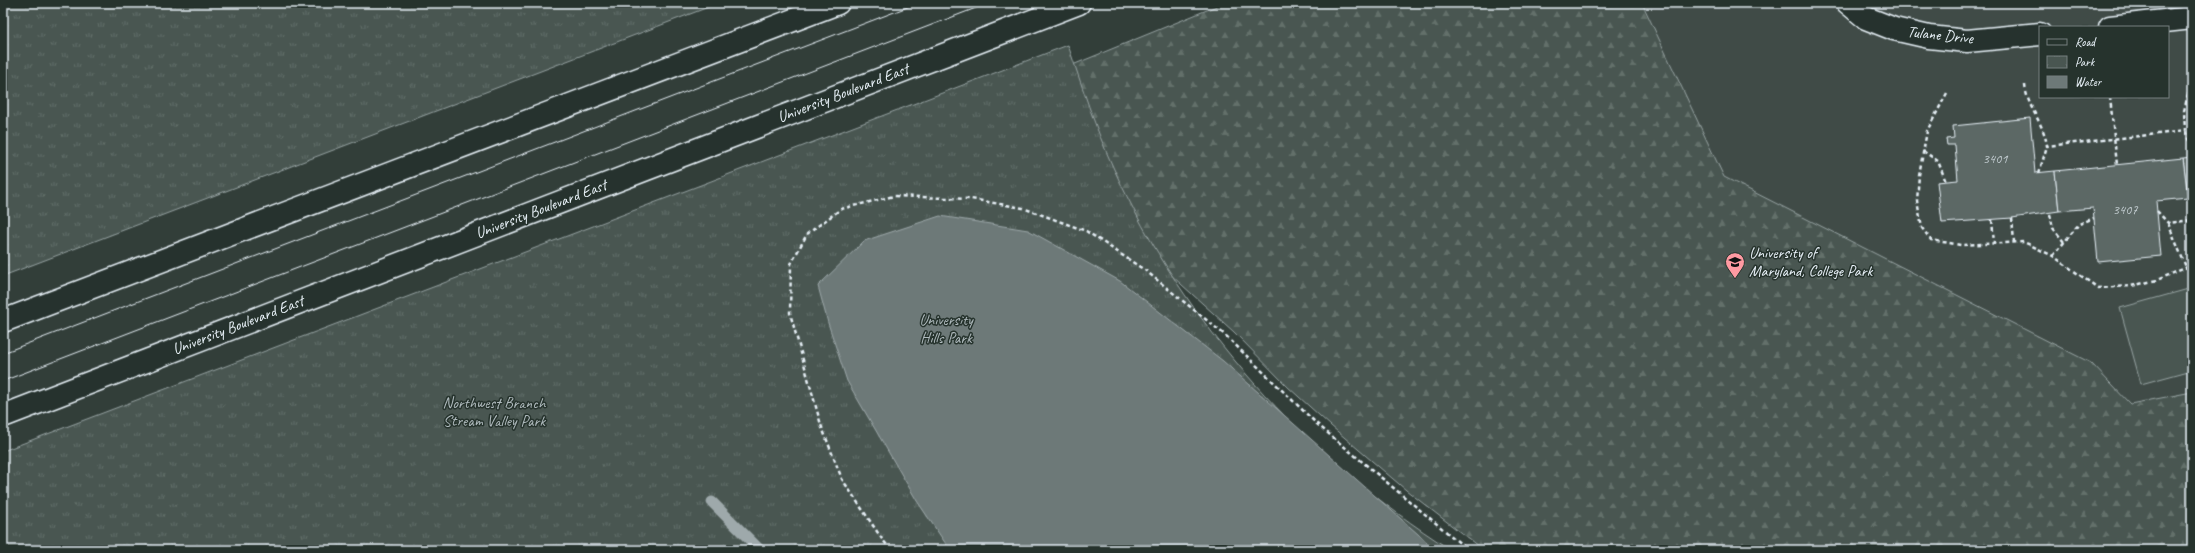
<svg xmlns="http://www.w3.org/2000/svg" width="2195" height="553" font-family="Caveat,sans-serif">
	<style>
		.built { fill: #3f4b46; fill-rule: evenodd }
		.forest { fill: url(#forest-firs); stroke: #98a4a4 }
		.park { fill: url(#park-tufts); stroke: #98a4a4 }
		.garden { fill: #495651; stroke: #98a4a4 }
		.water { fill: #6d7978; stroke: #9ea9ab }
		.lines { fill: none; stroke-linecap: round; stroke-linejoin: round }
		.stream { stroke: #9ea9ab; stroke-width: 11 }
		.building { fill: #5c6865; stroke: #e8f1f8 }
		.minor-casing { stroke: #e8f1f8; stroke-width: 25 }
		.major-casing { stroke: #e8f1f8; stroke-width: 25 }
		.path { stroke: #e8f1f8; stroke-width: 2.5; stroke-dasharray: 4 3; stroke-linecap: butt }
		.minor { stroke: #26332d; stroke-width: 22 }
		.major { stroke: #26332d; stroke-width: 22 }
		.tram { stroke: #e8f1f8; stroke-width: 1 }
		.labels { text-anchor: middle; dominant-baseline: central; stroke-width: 3; stroke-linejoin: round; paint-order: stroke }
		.number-label { font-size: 14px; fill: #c5cfd3 }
		.street-label { font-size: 16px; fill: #e8f1f8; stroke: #26332d }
		.poi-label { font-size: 16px; fill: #e8f1f8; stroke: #26332d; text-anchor: start }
		.park-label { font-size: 16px; fill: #b0bbbe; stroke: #26332d }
	</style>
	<defs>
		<pattern id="forest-firs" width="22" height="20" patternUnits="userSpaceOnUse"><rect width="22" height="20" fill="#495651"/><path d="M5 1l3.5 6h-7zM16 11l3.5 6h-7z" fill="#636f6b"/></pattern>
		<pattern id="park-tufts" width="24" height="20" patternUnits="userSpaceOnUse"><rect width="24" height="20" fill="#495651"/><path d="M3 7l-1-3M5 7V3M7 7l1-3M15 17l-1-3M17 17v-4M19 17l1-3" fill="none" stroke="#636f6b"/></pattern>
	</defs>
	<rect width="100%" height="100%" fill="#323e39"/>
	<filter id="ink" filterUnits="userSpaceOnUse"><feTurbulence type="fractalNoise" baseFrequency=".025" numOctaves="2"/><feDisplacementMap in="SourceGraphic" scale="8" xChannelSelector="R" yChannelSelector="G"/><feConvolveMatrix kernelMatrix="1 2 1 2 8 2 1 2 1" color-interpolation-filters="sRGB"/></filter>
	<g filter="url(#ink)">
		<path class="built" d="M1273 3H2192V550ZM2040 27H2168V97H2040Z"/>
		<polygon class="forest" points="1224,3 1642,3 1724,177 2091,363 2130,404 2192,392 2192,550 1483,550 1406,490 1331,426 1288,387 1234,332 1150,256 3,550 672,229"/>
		<g class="park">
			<polygon points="3,3 719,3 3,276"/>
			<path d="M1068 45C1082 86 1095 128 1113 167 1185 326 1304 456 1451 550H3V451Z"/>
		</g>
		<polygon class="garden" points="2192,288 2192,370 2141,384 2120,308"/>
		<polygon class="water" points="940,216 1028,230 1120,281 1223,361 1436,550 950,550 917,501 847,381 828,323 818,286 864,241"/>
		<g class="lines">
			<polyline class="stream" points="712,502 760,550"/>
		</g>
		<g class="building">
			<polygon points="2030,118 2035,173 2055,171 2059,211 2012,218 1942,223 1937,182 1958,180 1955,145 1947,145 1946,139 1954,138 1953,126"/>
			<polygon points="2192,157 2192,199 2188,198 2183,158"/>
			<polygon points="2183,158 2188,198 2156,201 2161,256 2098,262 2093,208 2059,211 2055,171"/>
		</g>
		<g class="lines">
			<g class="minor-casing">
				<g id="minor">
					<polyline points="1848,3 1866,18 1894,29 1929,37 1967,41 2040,34"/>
					<polyline points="2110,27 2192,18"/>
				</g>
			</g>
			<g class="major-casing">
				<g id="major">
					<polyline points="3,321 838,3"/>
					<polyline points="3,416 1079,3"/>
				</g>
			</g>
			<g class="path">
				<path d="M2025 85C2027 108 2044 122 2047 146L2185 131 2184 111 2192 77"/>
				<polyline points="1947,93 1927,131 1919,175 1917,201 1922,228 1931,240 1961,245 2024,242 2053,256 2098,288 2131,286 2157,280 2192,265"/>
				<polyline points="2110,97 2117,165"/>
				<polyline points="2185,131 2192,148"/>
				<polyline points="1923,151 1938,161 1946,182"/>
				<polyline points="2039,173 2047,146"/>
				<polyline points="2157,211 2168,223 2192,220"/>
				<polyline points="2050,214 2053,228 2064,242"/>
				<polyline points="2012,218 2014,242"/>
				<polyline points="1992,220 1994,243"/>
				<polyline points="2168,223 2186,267"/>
				<polyline points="2053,256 2079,224 2094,218"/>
				<polyline points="891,550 882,539 842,479 821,425 790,313 791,264 807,234 841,209 894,196 971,199 1023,208 1086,231 1146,271 1225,335 1317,424 1468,550"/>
			</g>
			<use href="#minor" class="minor"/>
			<use href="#major" class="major"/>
			<g class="tram">
				<polyline points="3,353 918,3"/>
				<polyline points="3,381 989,3"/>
			</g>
		</g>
	</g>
	<defs>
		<g id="university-pin" transform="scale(1)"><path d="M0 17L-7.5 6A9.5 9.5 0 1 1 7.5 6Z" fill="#ff9aa2" stroke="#26332d"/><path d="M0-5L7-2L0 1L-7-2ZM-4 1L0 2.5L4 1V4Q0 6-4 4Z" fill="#111"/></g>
	</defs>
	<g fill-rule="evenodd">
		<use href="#university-pin" x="1735" y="262"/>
	</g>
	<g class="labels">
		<g class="number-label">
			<text x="1995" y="158">3401</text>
			<text x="2125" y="209">3407</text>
		</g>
		<g class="street-label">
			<text transform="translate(1940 35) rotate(6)">Tulane Drive</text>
			<text transform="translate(843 93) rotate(-21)">University Boulevard East</text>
			<text transform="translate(541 209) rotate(-21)">University Boulevard East</text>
			<text transform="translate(238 325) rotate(-21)">University Boulevard East</text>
		</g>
		<g class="poi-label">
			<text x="1749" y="253">University of<tspan x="1749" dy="18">Maryland, College Park</tspan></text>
		</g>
		<g class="park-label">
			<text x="946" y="320">University<tspan x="946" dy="18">Hills Park</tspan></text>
			<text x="494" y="403">Northwest Branch<tspan x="494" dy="18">Stream Valley Park</tspan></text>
		</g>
	</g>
	<rect width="2195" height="553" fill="none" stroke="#26332d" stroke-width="16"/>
	<rect x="8" y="8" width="2179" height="537" fill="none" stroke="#e8f1f8" stroke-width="1.5" filter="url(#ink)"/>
	<rect x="2039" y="26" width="130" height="72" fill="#26332d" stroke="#747f7e"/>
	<rect x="2047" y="39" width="20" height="6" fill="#26332d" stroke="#747f7e"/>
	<text x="2075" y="46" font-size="12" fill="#e8f1f8">Road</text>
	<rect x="2047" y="56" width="20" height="12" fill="url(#park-tufts)" stroke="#747f7e"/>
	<text x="2075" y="66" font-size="12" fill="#e8f1f8">Park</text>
	<rect x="2047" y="76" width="20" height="12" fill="#6d7978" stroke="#747f7e"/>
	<text x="2075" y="86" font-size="12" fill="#e8f1f8">Water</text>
</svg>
